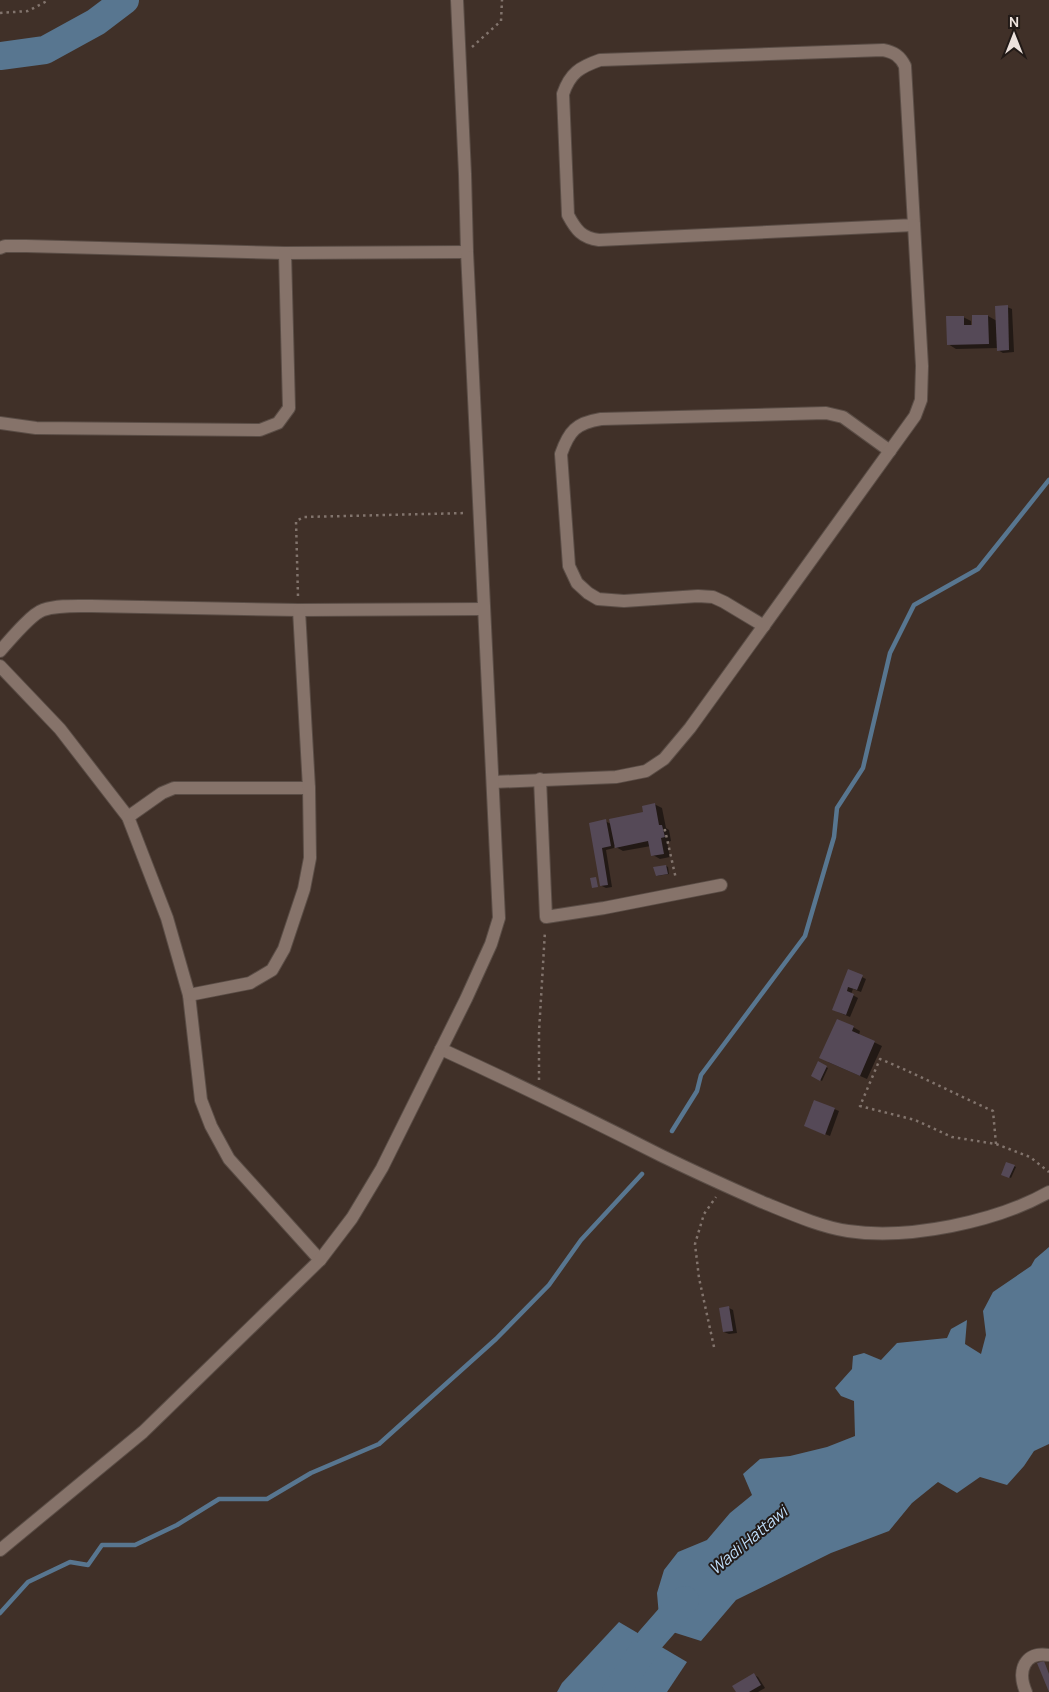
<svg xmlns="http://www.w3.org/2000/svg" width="1049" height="1692" font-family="Manrope,sans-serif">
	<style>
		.water { fill: #587690 }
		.shadow { fill: #0007 }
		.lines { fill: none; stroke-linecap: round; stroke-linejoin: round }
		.stream { stroke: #587690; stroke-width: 4.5 }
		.river { stroke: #587690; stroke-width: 28 }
		.building { fill: #554957 }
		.minor-casing { stroke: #5a4d46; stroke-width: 14 }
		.path { stroke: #82746d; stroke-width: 2.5; stroke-dasharray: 2.5 4; stroke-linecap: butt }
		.minor { stroke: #86736a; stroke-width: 12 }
		.labels { text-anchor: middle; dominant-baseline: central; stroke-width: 4; stroke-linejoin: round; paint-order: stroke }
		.water-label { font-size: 16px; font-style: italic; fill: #c0dffb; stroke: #221a17 }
	</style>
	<rect width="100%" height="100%" fill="#403028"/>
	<g class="water">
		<polygon points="1049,1247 1049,1444 1034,1451 1024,1466 1007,1485 980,1477 957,1493 938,1482 912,1503 889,1531 831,1553 736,1600 701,1641 660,1628 657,1593 664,1570 678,1552 707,1540 730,1513 752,1495 743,1474 760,1459 790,1456 827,1447 855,1436 854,1401 841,1396 835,1388 852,1369 853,1356 864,1353 881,1360 897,1343 947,1338 951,1329 967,1320 965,1344 981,1354 986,1335 983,1311 993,1292 1031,1266 1035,1259"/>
		<polygon points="619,1622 687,1662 667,1692 557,1692 562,1683"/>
	</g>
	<g class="shadow">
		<polygon points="1007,307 1012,309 1014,352 1003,353 998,350 998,348 956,349 948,344 963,317 971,321 971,326 988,316 997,321"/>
		<polygon points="654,804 662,808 666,828 669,830 671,841 667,842 670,857 660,859 653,855 651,846 623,851 614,846 614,848 606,850 612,887 606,888 602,886 590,824 605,821 611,824 644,813"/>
		<polygon points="666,866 668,867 669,874 657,876"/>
		<polygon points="849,971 866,979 861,992 853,989 851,994 858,998 850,1017 838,1012"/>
		<polygon points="853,1027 860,1031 859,1035 882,1046 867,1079 828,1062"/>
		<polygon points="818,1063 828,1068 822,1081 813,1076"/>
		<polygon points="815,1101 839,1111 830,1136 805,1126"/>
		<polygon points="1014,1166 1016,1167 1011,1178 1003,1174"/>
		<polygon points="729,1308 733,1310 737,1333 729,1334 724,1332"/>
		<polygon points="754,1675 758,1677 765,1688 758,1692 737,1692"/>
	</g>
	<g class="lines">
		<g class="stream">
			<polyline points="672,1131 697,1091 701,1075 805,936 834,837 837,808 863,768 890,653 914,605 978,569 1049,480"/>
			<polyline points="0,1613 28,1582 70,1562 88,1565 102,1545 135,1545 177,1525 219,1499 267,1499 311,1473 379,1444 496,1339 549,1285 581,1240 642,1174"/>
		</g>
		<g class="river">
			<polyline points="0,56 45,50 96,22 125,0"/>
			<polyline points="616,1692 650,1640 685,1600"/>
		</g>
	</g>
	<g class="building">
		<polygon points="1008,305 1009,350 997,351 995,306"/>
		<polygon points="972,315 988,315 989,344 947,345 946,316 964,316 964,325 972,325"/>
		<polygon points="655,803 659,825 662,825 665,837 661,838 664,854 651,856 648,841 615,848 609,819 643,812 642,806"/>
		<polygon points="606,819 611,846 602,848 608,885 600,886 589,823"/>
		<polygon points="666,865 668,874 656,876 653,867"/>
		<polygon points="596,877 598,887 592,888 590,878"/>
		<polygon points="848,969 863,975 857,990 848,987 847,991 854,994 846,1015 832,1010"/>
		<polygon points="837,1019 854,1026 852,1031 875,1041 860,1076 819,1058"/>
		<polygon points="818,1061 827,1066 820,1081 811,1076"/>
		<polygon points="814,1100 835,1108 825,1135 804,1126"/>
		<polygon points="1006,1162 1015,1165 1009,1178 1001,1175"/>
		<polygon points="729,1306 733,1331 723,1332 719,1308"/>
		<polygon points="1044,1661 1049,1674 1049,1692 1037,1663"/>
		<polygon points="754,1673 761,1685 749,1692 736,1692 732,1686"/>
	</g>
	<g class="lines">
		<g class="minor-casing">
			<g id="minor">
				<path d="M883 50C894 52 900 56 905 66L914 225 599 240C582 238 576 230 568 215L563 94C570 73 580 67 600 60Z"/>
				<polyline points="0,248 5,246 26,246 285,253 467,252"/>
				<polyline points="0,423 36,428 260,430 278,423 289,408 285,253"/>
				<path d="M764 626 724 602 713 597 698 596 624 601 598 599 588 593 577 583 569 566 561 454C569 431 576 423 601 419L826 413 843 417 890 451"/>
				<path d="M0 651C9 641 31 614 43 610 58 605 75 606 91 606L299 610 484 609"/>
				<polyline points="0,666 60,729 128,817 167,918 189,995 201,1100 211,1126 229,1159 320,1260"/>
				<polyline points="540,779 546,917 604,908 721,885"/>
				<polyline points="493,782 616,777 646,771 664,759 690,728 915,416 921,400 922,366 914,225"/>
				<polyline points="128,817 162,793 174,788 309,788"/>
				<polyline points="189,995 250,983 272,970 284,949 304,889 310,858 309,788 299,610"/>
				<path d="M441 1049C515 1083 589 1119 662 1156 695 1172 728 1187 762 1202 787 1212 820 1227 848 1231 908 1240 996 1222 1049 1192"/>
				<polyline points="0,1550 143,1432 320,1260 352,1218 382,1168 466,999 491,944 499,918 467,252 465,174 457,0"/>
				<path d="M1026 1692C1017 1671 1024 1651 1049 1655"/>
			</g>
		</g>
		<g class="path">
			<polyline points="0,13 28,11 49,0"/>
			<polyline points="472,47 501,21 502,0"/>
			<polyline points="298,596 296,521 304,517 467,513"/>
			<polyline points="664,831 665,830 676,879"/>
			<polyline points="539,1080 539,1032 545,931"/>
			<path d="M996 1144 993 1111C955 1094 919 1075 880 1059L860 1106 915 1120 952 1137 996 1144 1030 1157 1049 1172"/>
			<polyline points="714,1347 699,1278 695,1244 704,1214 716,1197"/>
		</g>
		<use href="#minor" class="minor"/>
	</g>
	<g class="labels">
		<g class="water-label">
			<text transform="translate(748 1540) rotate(-40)">Wadi Hattawi</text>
		</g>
	</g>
	<g transform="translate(1014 35)" stroke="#221a17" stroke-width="4" paint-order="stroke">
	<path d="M0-4L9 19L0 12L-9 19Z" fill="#ede2dd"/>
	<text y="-8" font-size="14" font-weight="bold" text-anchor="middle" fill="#ede2dd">N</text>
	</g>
</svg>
